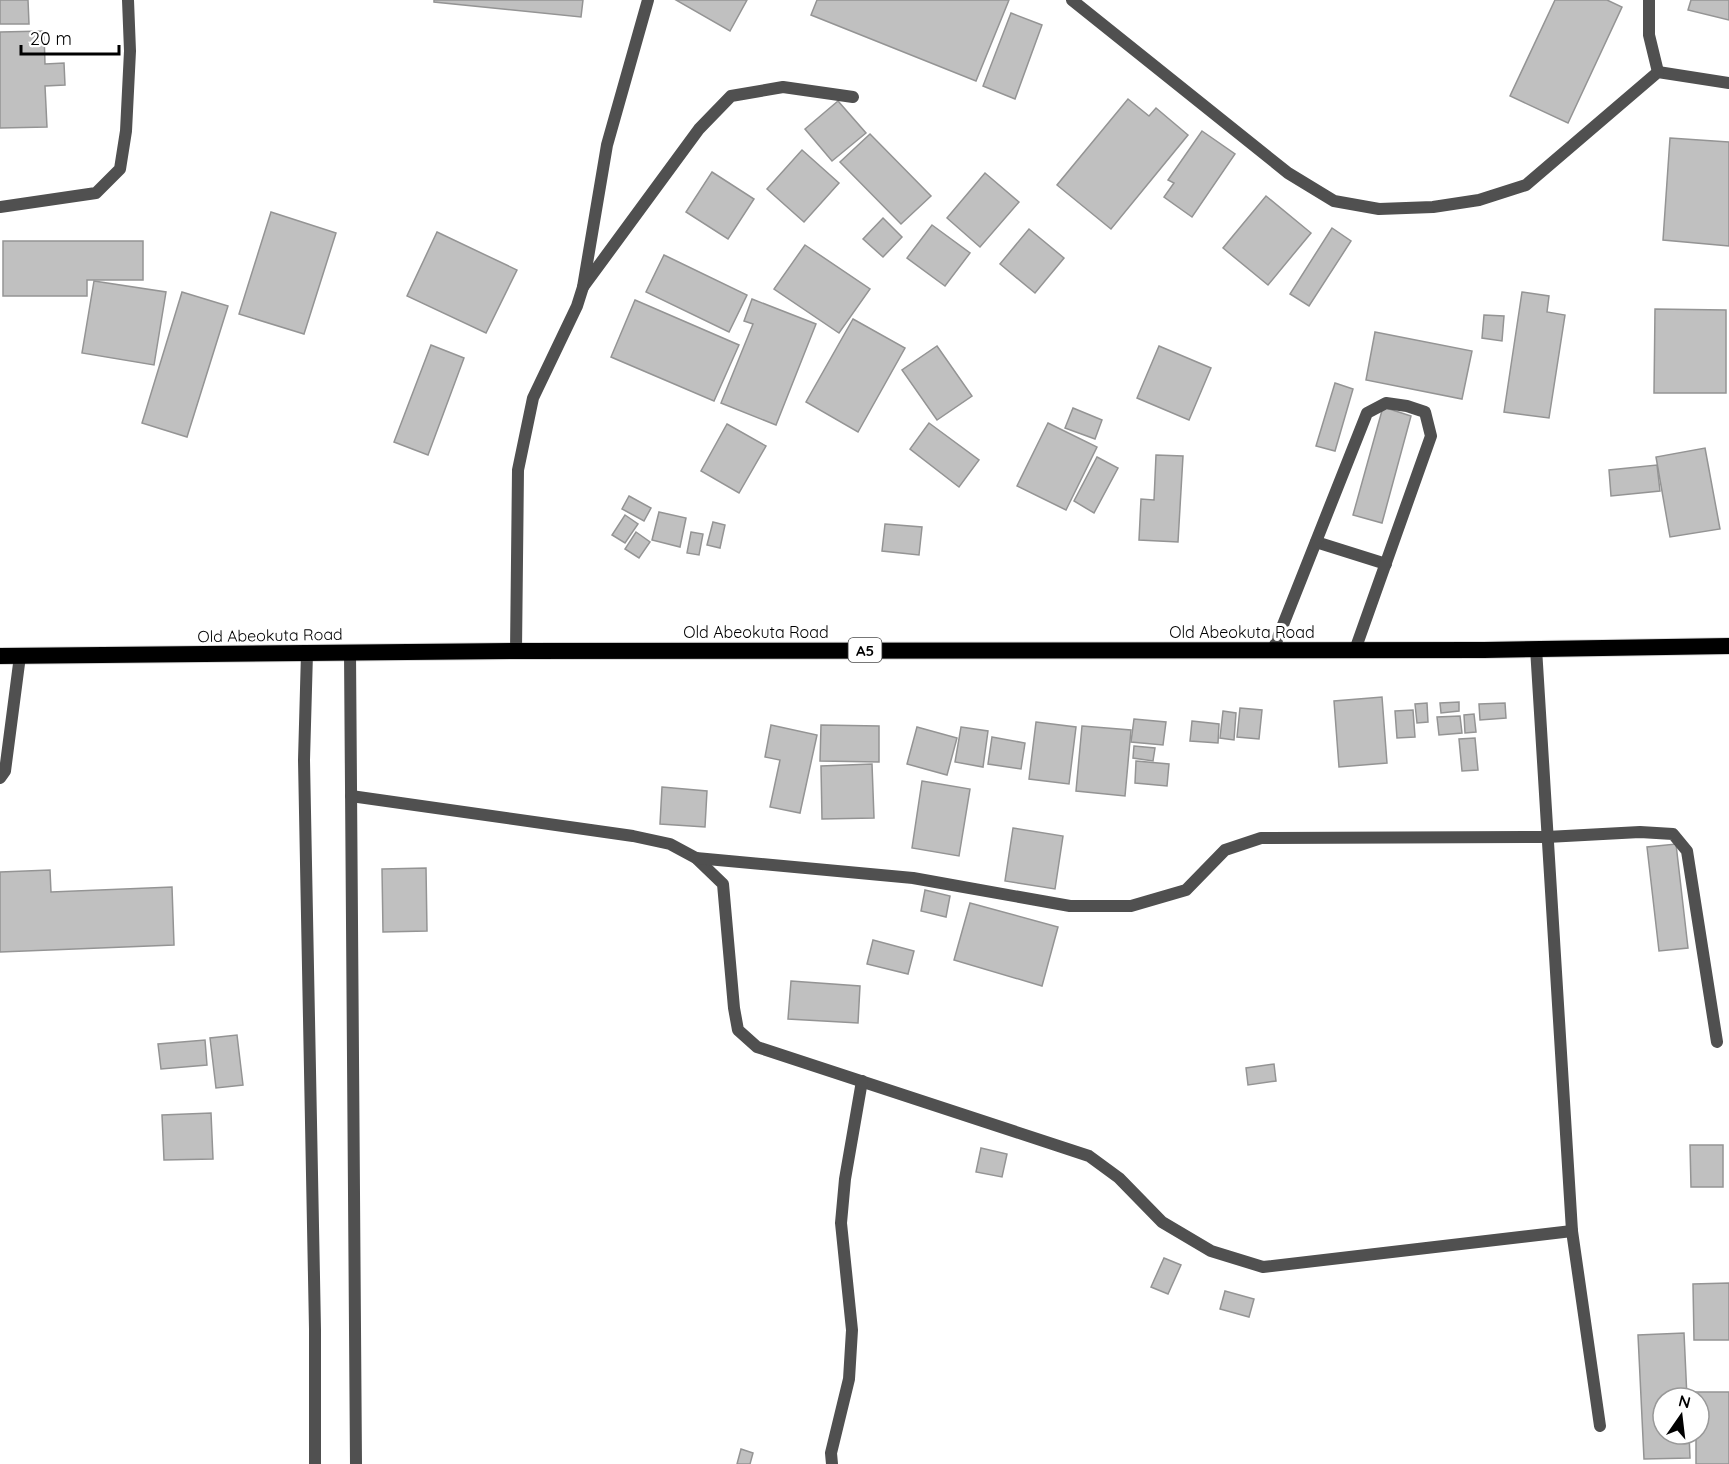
<svg xmlns="http://www.w3.org/2000/svg" width="1729" height="1464" font-family="Quicksand,sans-serif">
	<style>
		.building { fill: #c0c0c0; stroke: #949494; stroke-width: 1.5 }
		.lines { fill: none; stroke-linecap: round; stroke-linejoin: round }
		.trunk-casing { stroke: #dbdbdb; stroke-width: 18 }
		.service { stroke: #505050; stroke-width: 12 }
		.minor { stroke: #505050; stroke-width: 12 }
		.tertiary { stroke: #505050; stroke-width: 12 }
		.trunk { stroke: #000; stroke-width: 16 }
		.labels { text-anchor: middle; dominant-baseline: central; stroke-width: 6; stroke-linejoin: round; paint-order: stroke }
		.shield { fill: #fff; stroke: #4c4c4c; stroke-width: 1.5 }
		.shield-label { font-size: 15px; font-weight: bold; fill: #000 }
		.street-label { font-size: 16px; fill: #000; stroke: #fff }
	</style>
	<rect width="100%" height="100%" fill="#fff"/>
	<g class="building">
		<polygon points="0,0 28,0 29,24 0,24"/>
		<polygon points="434,0 583,0 581,17 434,2"/>
		<polygon points="676,0 747,0 730,31"/>
		<polygon points="817,0 1009,0 976,81 811,15"/>
		<polygon points="1555,0 1607,0 1622,7 1568,123 1510,96"/>
		<polygon points="1691,0 1729,0 1729,20 1688,10"/>
		<polygon points="1011,13 1042,25 1015,99 983,86"/>
		<polygon points="44,31 45,64 64,63 65,85 45,86 47,127 0,128 0,32"/>
		<polygon points="1128,99 1149,116 1156,108 1188,135 1111,229 1057,185"/>
		<polygon points="838,101 866,133 832,161 805,129"/>
		<polygon points="1202,131 1235,154 1192,217 1164,197 1174,183 1168,180"/>
		<polygon points="870,134 931,196 901,224 840,162"/>
		<polygon points="1670,138 1729,142 1729,246 1663,240"/>
		<polygon points="802,150 839,183 804,222 767,189"/>
		<polygon points="712,172 754,199 728,239 686,212"/>
		<polygon points="985,173 1019,202 980,247 947,218"/>
		<polygon points="1266,196 1311,233 1268,285 1223,248"/>
		<polygon points="271,212 336,233 304,334 239,314"/>
		<polygon points="883,218 902,237 883,257 863,239"/>
		<polygon points="932,225 970,253 945,286 907,258"/>
		<polygon points="1332,228 1351,241 1309,306 1290,294"/>
		<polygon points="1029,229 1064,258 1035,293 1000,264"/>
		<polygon points="437,232 517,270 486,333 407,296"/>
		<polygon points="3,241 143,241 143,280 87,280 87,296 3,296"/>
		<polygon points="805,245 870,289 839,333 774,289"/>
		<polygon points="664,255 747,295 729,332 646,292"/>
		<polygon points="94,281 166,292 154,365 82,353"/>
		<polygon points="182,292 228,306 187,437 142,423"/>
		<polygon points="1522,292 1549,296 1547,312 1565,315 1549,418 1504,412"/>
		<polygon points="752,299 816,324 776,425 721,403 753,324 744,321"/>
		<polygon points="635,300 739,345 714,401 611,357"/>
		<polygon points="1655,309 1726,310 1726,393 1654,393"/>
		<polygon points="1484,315 1504,316 1502,341 1482,338"/>
		<polygon points="853,319 905,348 858,432 806,402"/>
		<polygon points="1375,332 1472,351 1462,399 1366,380"/>
		<polygon points="431,345 464,358 428,455 394,442"/>
		<polygon points="937,346 972,396 937,420 902,370"/>
		<polygon points="1159,346 1211,368 1189,420 1137,398"/>
		<polygon points="1335,383 1353,389 1335,451 1316,446"/>
		<polygon points="1383,407 1411,416 1382,523 1353,515"/>
		<polygon points="1073,408 1102,420 1095,439 1065,428"/>
		<polygon points="929,423 979,460 959,487 910,449"/>
		<polygon points="1048,423 1097,447 1066,510 1017,486"/>
		<polygon points="727,424 766,446 739,493 701,471"/>
		<polygon points="1705,448 1720,529 1670,537 1656,457"/>
		<polygon points="1156,455 1183,456 1178,542 1139,540 1141,499 1154,500"/>
		<polygon points="1097,457 1118,468 1094,513 1074,501"/>
		<polygon points="1657,465 1660,491 1611,496 1609,470"/>
		<polygon points="629,496 651,508 644,521 622,509"/>
		<polygon points="659,512 686,518 680,547 652,540"/>
		<polygon points="625,515 638,524 625,543 612,535"/>
		<polygon points="713,522 725,525 720,548 707,545"/>
		<polygon points="885,524 922,527 919,555 882,551"/>
		<polygon points="636,532 650,542 639,558 625,549"/>
		<polygon points="691,532 703,534 699,555 687,553"/>
		<polygon points="1382,697 1387,763 1339,767 1334,701"/>
		<polygon points="1459,702 1459,711 1441,713 1440,703"/>
		<polygon points="1427,703 1428,722 1417,723 1415,704"/>
		<polygon points="1505,703 1506,718 1480,720 1479,704"/>
		<polygon points="1240,708 1262,710 1259,739 1237,737"/>
		<polygon points="1413,710 1415,737 1397,738 1395,711"/>
		<polygon points="1223,711 1236,713 1234,740 1220,738"/>
		<polygon points="1474,714 1476,732 1465,733 1464,715"/>
		<polygon points="1460,716 1462,733 1439,735 1437,717"/>
		<polygon points="1134,719 1166,722 1163,745 1131,742"/>
		<polygon points="1192,721 1219,724 1218,743 1190,741"/>
		<polygon points="1036,722 1076,727 1069,784 1029,779"/>
		<polygon points="771,725 817,735 800,813 770,807 780,760 765,757"/>
		<polygon points="821,725 879,726 879,762 820,761"/>
		<polygon points="1082,726 1131,730 1125,796 1076,791"/>
		<polygon points="917,727 957,738 947,775 907,764"/>
		<polygon points="961,727 988,731 983,767 955,762"/>
		<polygon points="992,737 1025,743 1021,769 988,764"/>
		<polygon points="1475,738 1478,770 1462,771 1459,739"/>
		<polygon points="1134,746 1155,748 1153,761 1133,758"/>
		<polygon points="1136,761 1169,764 1167,786 1135,783"/>
		<polygon points="872,764 874,818 822,819 821,766"/>
		<polygon points="922,781 970,789 959,856 912,848"/>
		<polygon points="662,787 707,791 705,827 660,824"/>
		<polygon points="1013,828 1063,836 1055,889 1005,881"/>
		<polygon points="1676,844 1688,948 1659,951 1647,847"/>
		<polygon points="426,868 427,931 383,932 382,869"/>
		<polygon points="50,870 51,892 172,887 174,945 0,952 0,872"/>
		<polygon points="925,890 950,896 946,917 921,911"/>
		<polygon points="970,903 1058,927 1042,986 954,960"/>
		<polygon points="873,940 914,951 908,974 867,964"/>
		<polygon points="791,981 860,986 858,1023 788,1019"/>
		<polygon points="237,1035 243,1085 216,1088 210,1038"/>
		<polygon points="205,1040 207,1065 161,1069 158,1044"/>
		<polygon points="1274,1064 1276,1081 1248,1085 1246,1068"/>
		<polygon points="211,1113 213,1159 164,1160 162,1115"/>
		<polygon points="1690,1145 1723,1145 1723,1187 1691,1187"/>
		<polygon points="981,1148 1007,1154 1002,1177 976,1172"/>
		<polygon points="1164,1258 1181,1265 1168,1294 1151,1287"/>
		<polygon points="1729,1283 1729,1340 1694,1340 1693,1284"/>
		<polygon points="1225,1291 1254,1299 1249,1317 1220,1309"/>
		<polygon points="1684,1333 1687,1398 1663,1398 1663,1434 1689,1434 1690,1458 1644,1459 1638,1335"/>
		<polygon points="1695,1392 1729,1392 1729,1464 1696,1464 1696,1434 1699,1434 1699,1398 1695,1398"/>
		<polygon points="741,1449 753,1453 750,1464 737,1464"/>
	</g>
	<g class="lines">
		<g class="trunk-casing">
			<polyline id="trunk" points="0,656 516,651 1484,650 1729,646"/>
		</g>
		<g class="service">
			<polyline points="583,287 699,129 731,96 783,87 853,97"/>
			<polyline points="1316,542 1386,564"/>
			<polyline points="1536,648 1572,1231 1600,1426"/>
			<polyline points="1273,650 1367,413 1386,403 1407,406 1425,412 1431,436 1355,650"/>
			<polyline points="0,778 5,771 20,656"/>
			<polyline points="351,796 633,836 670,844 696,858 723,884 734,1008 738,1030 757,1047 1089,1156 1119,1178 1162,1222 1211,1251 1263,1267 1572,1231"/>
			<polyline points="696,858 913,878 1070,906 1131,906 1186,890 1225,850 1261,838 1547,837 1640,832 1673,834 1687,851 1717,1042"/>
			<polyline points="832,1464 831,1453 849,1379 852,1330 841,1223 845,1179 862,1081"/>
		</g>
		<g class="minor">
			<polyline points="1072,0 1288,173 1334,201 1379,209 1433,207 1479,200 1526,185 1658,72 1729,83"/>
			<polyline points="1649,0 1649,35 1658,72"/>
			<polyline points="0,207 96,193 120,169 126,131 130,51 128,0"/>
			<polyline points="516,651 518,470 533,398 577,306 583,287 607,145 648,0"/>
		</g>
		<g class="tertiary">
			<polyline points="350,652 356,1464"/>
			<polyline points="307,653 304,760 315,1329 315,1464"/>
		</g>
		<use href="#trunk" class="trunk"/>
	</g>
	<g class="labels">
		<rect class="shield" x="848.5" y="638" width="33" height="24" rx="4.5"/>
		<g class="shield-label">
			<text x="865" y="650">A5</text>
		</g>
		<g class="street-label">
			<text x="756" y="632">Old Abeokuta Road</text>
			<text x="1242" y="632">Old Abeokuta Road</text>
			<text transform="translate(270 635) rotate(-1)">Old Abeokuta Road</text>
		</g>
	</g>
	<g transform="translate(1681 1416) rotate(14)"><circle r="28" fill="#ffffff" stroke="#999999" stroke-width="1.5"/>
	<path d="M0-4.5L10 22L0 15L-10 22Z" fill="#000000"/>
	<text y="-9" font-size="16" font-weight="bold" text-anchor="middle" fill="#000000">N</text>
	</g>
	<path d="M21 45v9h98v-9" fill="none" stroke="#000000" stroke-width="3"/>
	<text x="30" y="45" font-size="18" fill="#000000" stroke="#ffffff" stroke-width="4.5" paint-order="stroke">20 m</text>
</svg>
